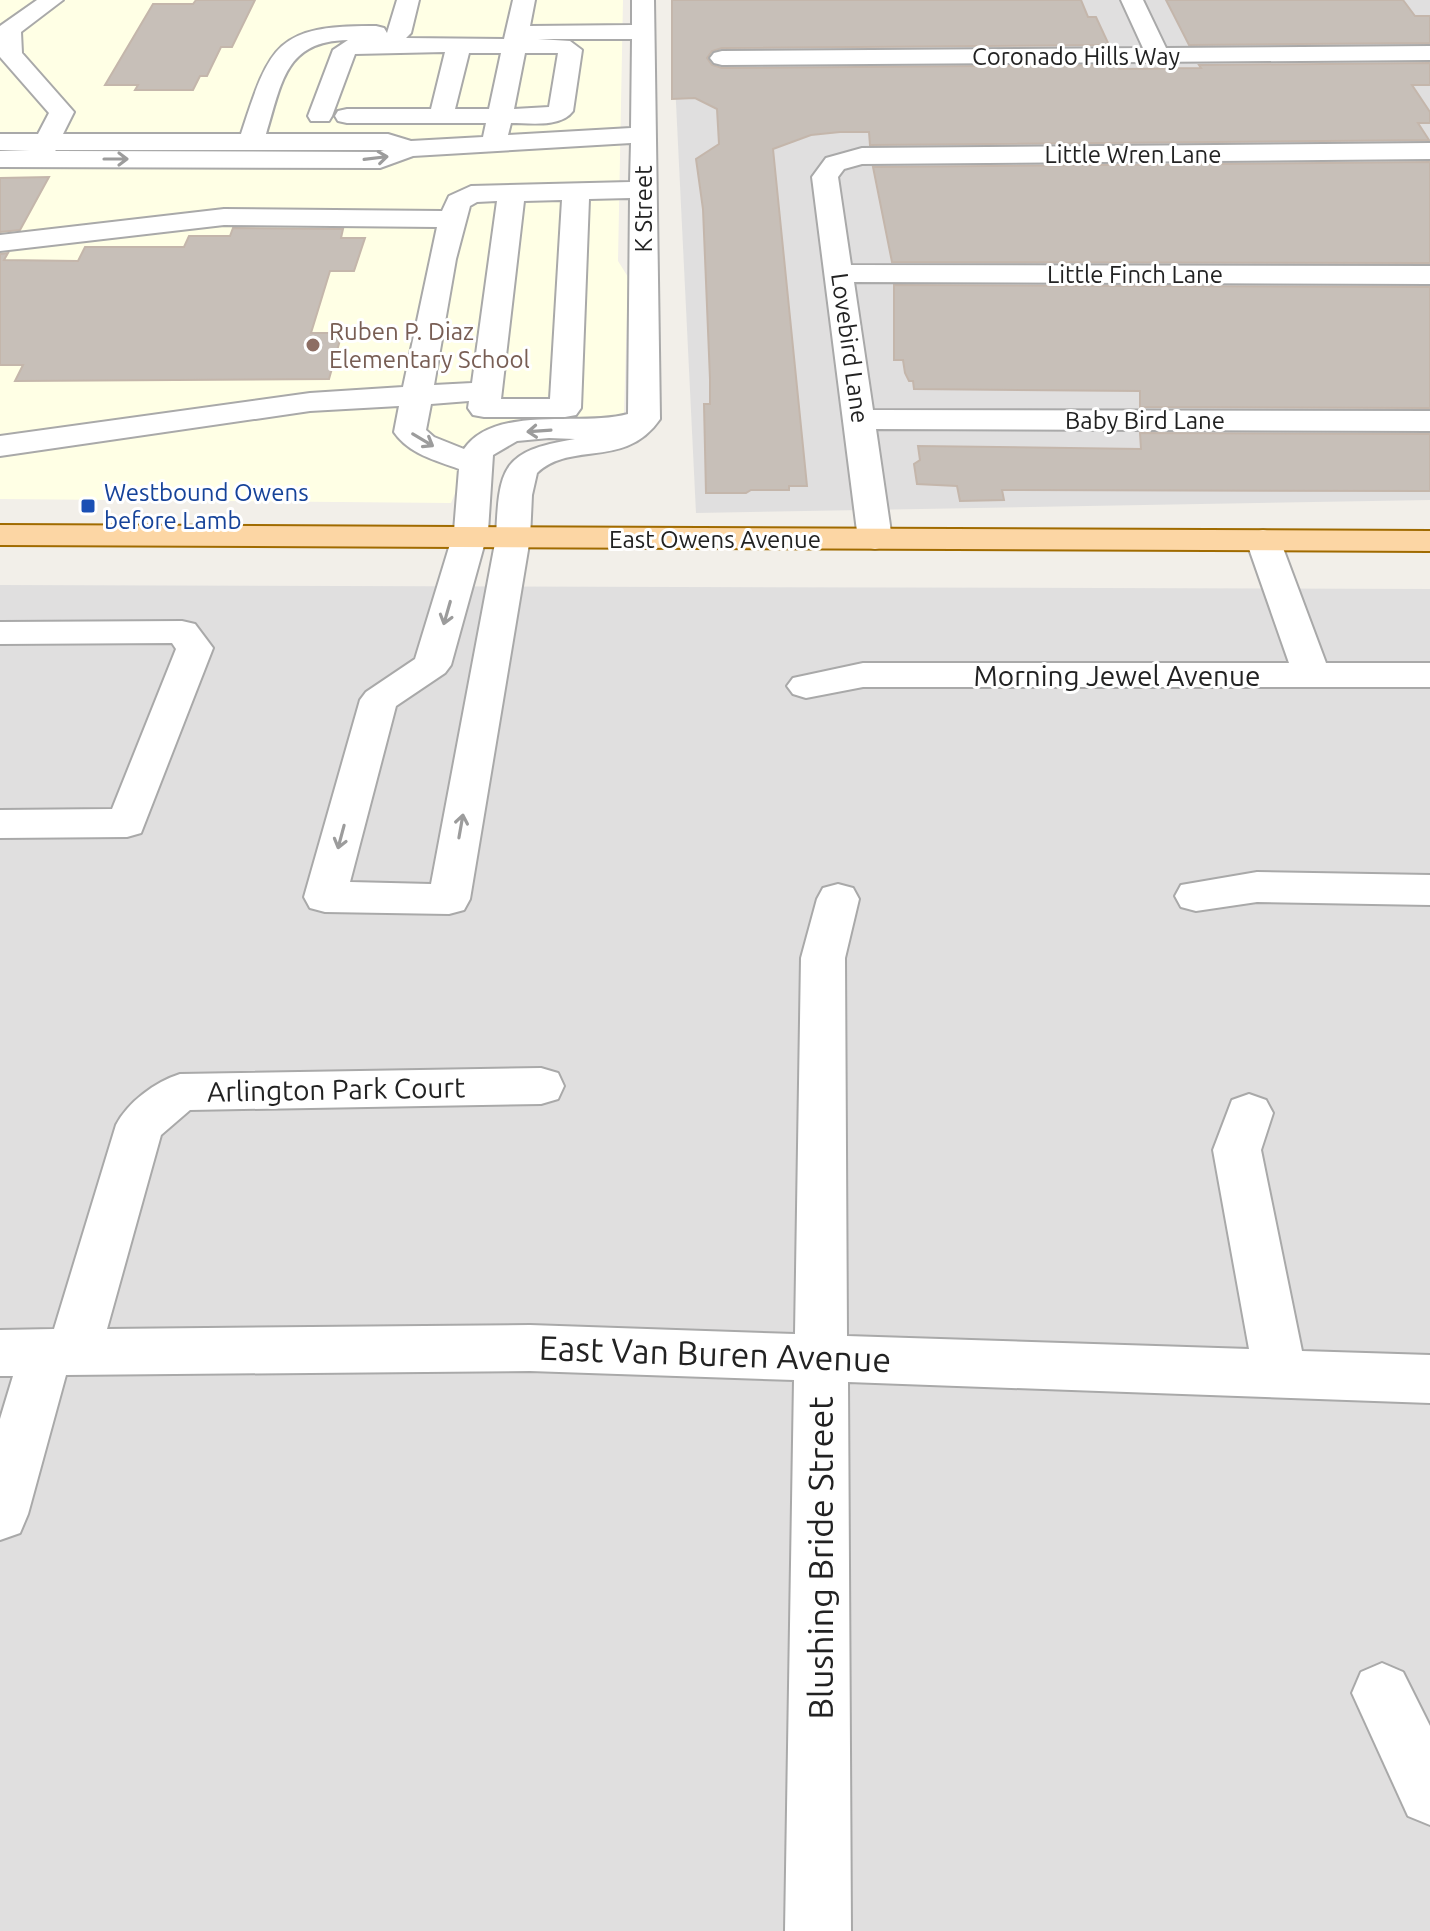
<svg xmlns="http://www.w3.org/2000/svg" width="1430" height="1931" font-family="Ubuntu,sans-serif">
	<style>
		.residential { fill: #e0dfdf }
		.education { fill: #ffffe5 }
		.building { fill: #c7bfb8; stroke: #c4b6ab; stroke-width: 2 }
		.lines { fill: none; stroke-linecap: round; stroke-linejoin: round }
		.minor-casing { stroke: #a9a9a9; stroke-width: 4 }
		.major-casing { stroke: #a06b00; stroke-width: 4 }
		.minor { fill: #fff; fill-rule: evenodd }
		.major { fill: #fcd6a4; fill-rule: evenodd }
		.oneway { stroke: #9c9c9c }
		.education-dot { fill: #8d6e63; stroke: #fff; stroke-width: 3 }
		.transit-dot { fill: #1a4fb4; stroke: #fff; stroke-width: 3 }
		.labels { text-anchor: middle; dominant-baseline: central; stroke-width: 6; stroke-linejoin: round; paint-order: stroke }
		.far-street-label { font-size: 24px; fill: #222; stroke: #fff }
		.far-education-label { font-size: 24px; fill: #785e54; stroke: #fff; text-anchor: start }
		.far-transit-label { font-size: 24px; fill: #164399; stroke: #fff; text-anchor: start }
		.street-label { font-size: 28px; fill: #222; stroke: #fff }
		.near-street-label { font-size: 34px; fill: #222; stroke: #fff }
	</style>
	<rect width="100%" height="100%" fill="#f2efe9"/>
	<g class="residential">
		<polygon points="671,0 1430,0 1430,500 696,513"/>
		<polygon points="0,585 1430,589 1430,1931 0,1931"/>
	</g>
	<polygon class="education" points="0,0 623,0 618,261 628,277 624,413 616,425 476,443 451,503 0,499"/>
	<g class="building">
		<polygon points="196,0 255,0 232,47 221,47 207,76 200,76 193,90 135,90 138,85 105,85 153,4 193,4"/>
		<polygon points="672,0 1081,0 1088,17 1096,17 1109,45 722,48 712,51 707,58 712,65 722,68 1118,65 1119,69 1201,68 1199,65 1430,63 1430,85 1412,85 1430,112 1430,123 1418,123 1429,140 870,145 869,132 840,132 811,135 773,149 807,486 789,486 789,490 751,490 746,493 706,493 704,404 710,404 710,379 703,209 696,159 719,144 717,109 695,98 672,99"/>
		<polygon points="1166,0 1403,0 1415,16 1430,16 1430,43 1189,45"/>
		<polygon points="1430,162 1430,263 892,262 873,167"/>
		<polygon points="49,177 20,230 0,232 0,178"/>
		<polygon points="233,228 343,229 341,238 365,238 354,271 330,271 311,333 342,333 329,379 15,381 23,365 0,365 0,254 8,253 4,260 78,261 85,247 184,247 189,236 230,236"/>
		<polygon points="894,285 1430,287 1430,408 1140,407 1140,391 914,389 913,381 909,381 905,373 903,360 894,360"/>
		<polygon points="1140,433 1430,434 1430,491 1002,490 1004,500 960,501 957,486 917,484 914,464 920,460 918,446 1141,449"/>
	</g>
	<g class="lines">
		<g class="minor-casing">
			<g id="minor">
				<path d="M37 0H63L21 32 22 53 74 112 63 134H241C270 45 276 25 376 26L384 28 387 33 397 0H419L411 33 406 38 504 39 513 0H535L530 26 632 25V0H654L660 419C625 470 572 440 537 473L532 495 530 538 470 899 464 910 449 914 325 912 310 908 304 897 360 700 366 692 415 659 454 531 459 469C435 460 409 454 394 432L399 406 310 411 0 456V436L310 393 403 387 437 227 224 225 0 251V235L224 209 442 211 449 196 471 186 630 182 631 143 413 156 380 168 0 167V151L30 150H0V134H38L49 113 0 57V26ZM538 39H632L631 128 508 135 511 123C529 123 561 128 573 111L582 50 570 41ZM348 40 333 50 308 116 311 121H329L332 116 355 54 445 52 431 109H347L338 111 335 116 338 121 347 123H486L483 137 411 141 388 134H266C282 82 285 41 348 40ZM469 53H501L489 109H455ZM525 53H558L549 107 514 109ZM56 150H384L377 152 55 151ZM630 198 628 414C582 427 495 404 464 449L434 437 426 430 431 404 469 401 468 408 473 415 484 417H565L576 415 581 408 589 199ZM562 200 550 399H501L524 201ZM497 201 472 383 434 385 456 259 470 206 477 202ZM549 438 575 439C501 451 499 468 496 538L431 884 350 882 396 706 445 673 451 665 488 531 493 455 517 441Z"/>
				<polygon points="1121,0 1143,0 1166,48 1430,46 1430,60 722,65 714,63 710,58 714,53 722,51 1143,48"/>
				<polygon points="1430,143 1430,159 862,164 844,169 838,177 851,265 1430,266 1430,284 854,282 873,410 1430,411 1430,431 876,429 892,539 887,546 875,549 863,546 858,539 812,177 826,158 862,148"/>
				<polygon points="1263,530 1275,533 1280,540 1326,663 1430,663 1430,687 863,687 806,698 793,694 787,686 793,678 863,663 1289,663 1246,540 1251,533"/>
				<polygon points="182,621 195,624 213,648 141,833 127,837 0,838 0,810 112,809 176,649 172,643 0,644 0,622"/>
				<polygon points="1257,872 1430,875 1430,905 1257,902 1196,911 1181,907 1175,896 1181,885"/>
				<path d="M838 884 853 888 859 899 845 958 847 1336 1249 1349 1213 1150 1232 1100 1249 1094 1266 1100 1273 1113 1261 1150 1302 1351 1430 1355V1403L848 1382 851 1931H785L794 1380 530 1371 66 1375 28 1514 20 1533 0 1540V1419L13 1376H0V1330L54 1329 116 1125C128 1102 155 1082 180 1074L541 1068 558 1073 564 1086 558 1099 541 1104 190 1110 161 1135 107 1329 530 1325 795 1334 801 958 817 899 823 888Z"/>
				<polygon points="1382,1663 1403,1672 1430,1726 1430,1825 1408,1816 1352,1693 1361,1672"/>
			</g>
		</g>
		<g class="major-casing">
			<polygon id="major" points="0,525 1430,531 1430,551 0,545"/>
		</g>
		<use href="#minor" class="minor"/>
		<use href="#major" class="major"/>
	</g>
	<defs><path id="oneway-shaft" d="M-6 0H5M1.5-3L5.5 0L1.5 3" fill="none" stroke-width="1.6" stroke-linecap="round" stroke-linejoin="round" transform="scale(2)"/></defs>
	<g class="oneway">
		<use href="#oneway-shaft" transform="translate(376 158) rotate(-7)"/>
		<use href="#oneway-shaft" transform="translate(116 159)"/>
		<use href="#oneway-shaft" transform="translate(539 431) rotate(176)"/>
		<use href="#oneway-shaft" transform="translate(423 440) rotate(31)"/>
		<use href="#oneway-shaft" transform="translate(447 613) rotate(106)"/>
		<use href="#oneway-shaft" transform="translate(461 826) rotate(-80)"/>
		<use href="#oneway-shaft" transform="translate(341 837) rotate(105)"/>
	</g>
	<circle class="education-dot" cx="313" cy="345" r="8"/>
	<rect class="transit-dot" x="80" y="498" width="16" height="16" rx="4"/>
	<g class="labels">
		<g class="far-street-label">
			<text x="1076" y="56">Coronado Hills Way</text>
			<text x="1133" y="154">Little Wren Lane</text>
			<text transform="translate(643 209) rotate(-90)">K Street</text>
			<text x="1135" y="274">Little Finch Lane</text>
			<text transform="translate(850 348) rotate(82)">Lovebird Lane</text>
			<text x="1145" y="420">Baby Bird Lane</text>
			<text x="715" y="539">East Owens Avenue</text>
		</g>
		<g class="far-education-label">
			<text x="329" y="331">Ruben P. Diaz<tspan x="329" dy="28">Elementary School</tspan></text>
		</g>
		<g class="far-transit-label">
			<text x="104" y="492">Westbound Owens<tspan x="104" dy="28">before Lamb</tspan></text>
		</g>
		<g class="street-label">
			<text x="1117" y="675">Morning Jewel Avenue</text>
			<text transform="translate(336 1089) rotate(-1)">Arlington Park Court</text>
		</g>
		<g class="near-street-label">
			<text transform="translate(715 1353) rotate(2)">East Van Buren Avenue</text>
			<text transform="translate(820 1558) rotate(-90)">Blushing Bride Street</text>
		</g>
	</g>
</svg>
